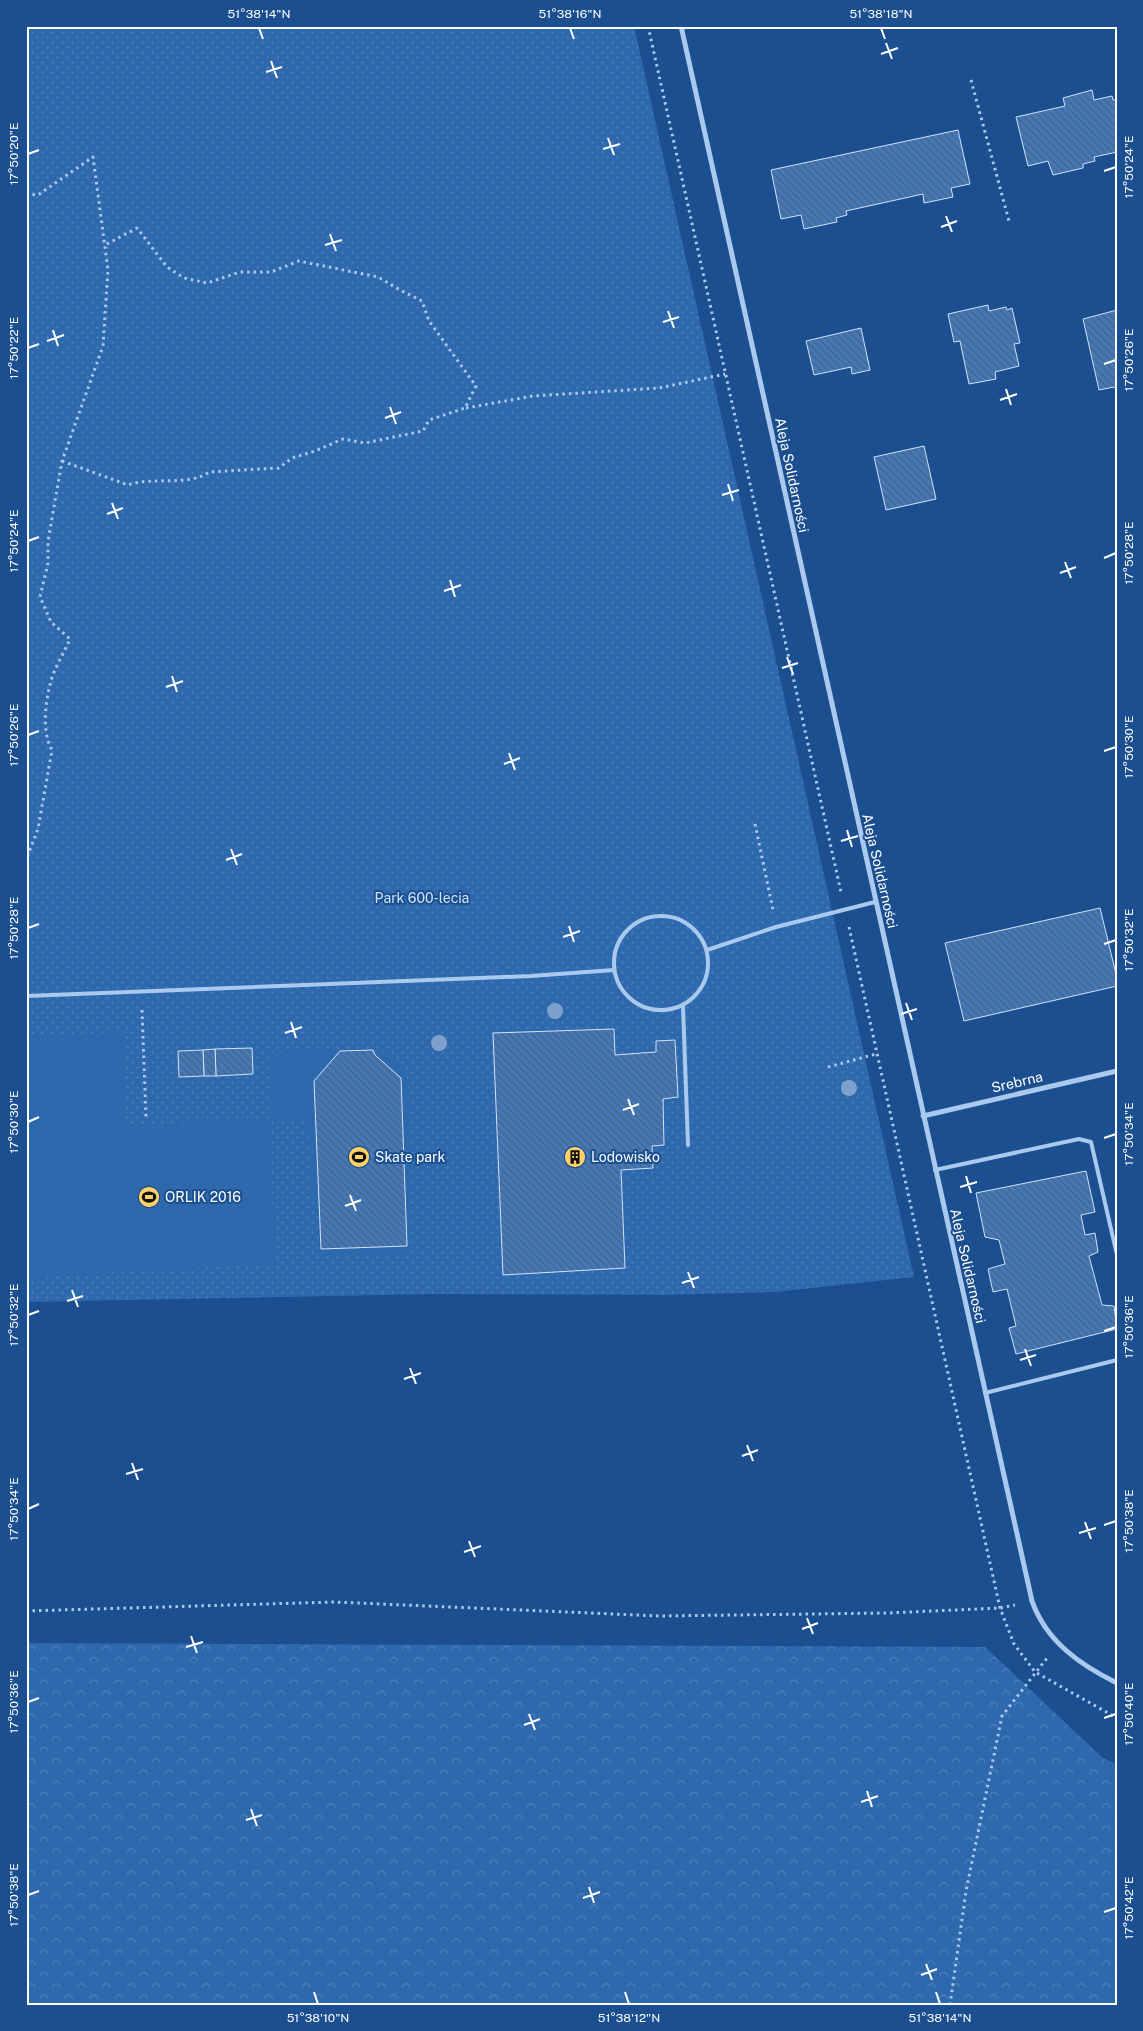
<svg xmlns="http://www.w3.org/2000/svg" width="1143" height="2031" font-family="'Public Sans',sans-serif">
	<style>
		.forest { fill: url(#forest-crowns) }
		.park { fill: url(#park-dots) }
		.pitch { fill: #2e69ad }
		.building { fill: url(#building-back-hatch); stroke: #cfe3fa }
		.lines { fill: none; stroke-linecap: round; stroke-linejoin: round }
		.path { stroke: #a9c9ee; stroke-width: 3; stroke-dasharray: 2.5 4; stroke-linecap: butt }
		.service { stroke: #a9c9ee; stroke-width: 4 }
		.minor { stroke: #a9c9ee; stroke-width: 5 }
		.tree { fill: #7ea0ca }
		.ticks { fill: none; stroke: #fff; stroke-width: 2 }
		.labels { text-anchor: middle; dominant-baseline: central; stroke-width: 4; stroke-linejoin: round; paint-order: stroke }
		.street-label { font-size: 14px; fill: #fff; stroke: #1b4f8f }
		.park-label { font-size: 14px; fill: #cfe3fa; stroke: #1b4f8f }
		.poi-label { font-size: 14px; fill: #fff; stroke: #1b4f8f; text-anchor: start }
		.neatline { fill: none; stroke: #fff; stroke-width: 2 }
		.ticks-label { font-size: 12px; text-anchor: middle; fill: #fff }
	</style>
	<defs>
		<pattern id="forest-crowns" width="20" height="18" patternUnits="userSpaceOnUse" patternTransform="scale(1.25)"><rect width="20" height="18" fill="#2e69ad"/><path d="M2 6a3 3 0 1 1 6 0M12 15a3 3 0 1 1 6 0" fill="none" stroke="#4d80b9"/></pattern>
		<pattern id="park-dots" width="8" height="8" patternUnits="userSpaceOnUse" patternTransform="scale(1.25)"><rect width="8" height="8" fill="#2e69ad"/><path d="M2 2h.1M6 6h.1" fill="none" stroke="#4d80b9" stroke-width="1.8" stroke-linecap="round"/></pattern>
		<pattern id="building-back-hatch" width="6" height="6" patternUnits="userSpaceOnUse" patternTransform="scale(1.25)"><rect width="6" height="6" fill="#4478b7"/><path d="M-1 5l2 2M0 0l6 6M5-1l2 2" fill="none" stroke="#486282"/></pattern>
	</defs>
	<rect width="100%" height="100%" fill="#1b4f8f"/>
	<polygon class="forest" points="26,1643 985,1647 1103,1758 1117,1765 1117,2005 26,2005"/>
	<polygon class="park" points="26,26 634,26 914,1277 775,1292 661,1295 432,1294 26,1302"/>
	<g class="pitch">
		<polygon points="123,1032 126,1125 268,1119 276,1263 26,1278 26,1036"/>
		<polygon points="340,1050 380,1050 407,1073 412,1253 320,1256 317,1193 310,1193 307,1120 273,1121 270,1053"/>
	</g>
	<g class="building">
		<polygon points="1092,90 1094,100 1112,96 1113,100 1117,100 1117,152 1094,157 1095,161 1083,164 1083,168 1053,175 1048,161 1028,166 1016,117 1065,106 1063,98"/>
		<polygon points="958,130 970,184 951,188 953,197 924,203 923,194 846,211 847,215 836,218 837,222 804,229 801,215 781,219 771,170"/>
		<polygon points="988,305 989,311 1006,307 1007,310 1012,308 1020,343 1014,344 1019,366 995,372 996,379 969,384 960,341 954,342 948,314"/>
		<polygon points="1117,310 1117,390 1114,387 1099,390 1083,319"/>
		<polygon points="861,328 870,370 852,374 851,367 814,375 806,341"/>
		<polygon points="924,446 936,499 886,510 874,457"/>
		<polygon points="1100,908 1117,978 1117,986 964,1021 945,943"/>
		<polygon points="614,1029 615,1055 656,1052 656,1041 675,1040 678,1097 663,1099 664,1145 652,1146 653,1168 621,1170 625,1268 503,1275 493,1033"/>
		<polygon points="252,1048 253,1074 216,1076 215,1049"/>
		<polygon points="215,1049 216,1076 204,1076 203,1050"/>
		<polygon points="203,1050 204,1076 179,1077 178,1051"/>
		<polygon points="373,1050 375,1055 401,1078 407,1246 321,1249 314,1081 340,1051"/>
		<polygon points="1086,1171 1095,1212 1081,1215 1085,1235 1095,1233 1098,1252 1089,1256 1102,1305 1114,1306 1117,1329 1016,1354 1009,1328 1016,1326 1007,1289 993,1292 988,1269 1005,1264 999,1240 985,1237 976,1193"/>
	</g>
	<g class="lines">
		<g class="path">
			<polyline points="648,26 841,892"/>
			<polyline points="971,80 1009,221"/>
			<path d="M26 194 38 195 93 157 108 270 103 346 62 461 48 541V563L40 597 51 622 70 639C64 653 53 670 50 685 45 704 42 733 52 750L38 829 26 860"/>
			<polyline points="466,408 533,396 659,388 725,374"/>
			<path d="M62 461 128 485C153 476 188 487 209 472L279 468 292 458 315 451 343 439 365 443 423 431 429 420 465 408 476 386 429 321 422 301 400 290 378 277 299 261 271 272H240L207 283 184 278 167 267 137 228 105 245"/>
			<polyline points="755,824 773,910"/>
			<polyline points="849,927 1000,1608 1014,1644 1035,1672 1117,1718"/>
			<polyline points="142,1010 146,1117"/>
			<polyline points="828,1067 876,1054"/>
			<polyline points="26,1611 334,1602 660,1616 888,1613 1000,1608 1015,1605"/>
			<polyline points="950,2005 966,1891 1002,1716 1047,1658"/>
		</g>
		<g class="service">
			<circle cx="661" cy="963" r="47"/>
			<polyline points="707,950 776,927 875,902"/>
			<polyline points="26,996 531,976 614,970"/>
			<polyline points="683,1006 688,1145"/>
			<polyline points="935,1170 1079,1139 1091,1142 1117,1255"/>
			<polyline points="985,1393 1117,1360"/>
		</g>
		<g class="minor">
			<path d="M681 26 1032 1601C1046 1641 1080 1665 1117 1683"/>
			<polyline points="923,1116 1117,1071"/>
		</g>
	</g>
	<g class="tree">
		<circle cx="555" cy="1011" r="8"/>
		<circle cx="439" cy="1043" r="8"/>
		<circle cx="849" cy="1088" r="8"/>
	</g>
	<path class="ticks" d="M259 28 263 39M570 28 574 39M881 28 885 39M886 43 892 59M881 54 898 48M271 61 277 78M266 72 282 67M608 138 614 155M603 149 620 144M28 154 39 150M1104 171 1116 167M946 216 952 232M941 227 957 221M330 234 336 251M325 245 342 240M668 311 674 328M663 322 679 317M53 330 58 346M47 341 64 335M28 348 39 344M1104 364 1116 360M1006 389 1011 405M1000 400 1017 394M390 407 396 424M385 418 401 412M728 484 733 501M722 495 739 490M112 503 118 519M107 514 123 508M28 541 39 537M1104 558 1116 553M1065 562 1071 578M1060 573 1076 567M450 580 455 597M444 591 461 585M787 657 793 674M782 668 798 663M172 676 177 692M166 687 183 681M28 735 39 731M1104 751 1116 747M509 753 515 770M504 764 520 758M847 830 852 847M841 841 858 836M231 849 237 865M226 860 242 854M569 926 574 942M28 928 39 924M563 937 580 931M1104 944 1116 940M906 1003 912 1020M901 1014 917 1009M291 1022 296 1038M285 1033 302 1027M628 1099 634 1115M623 1110 639 1104M28 1122 39 1117M1104 1138 1116 1134M966 1176 971 1193M960 1187 977 1182M350 1195 356 1211M345 1206 361 1200M688 1272 694 1288M682 1283 699 1277M72 1290 78 1307M67 1301 83 1296M28 1315 39 1311M1104 1331 1116 1327M1025 1349 1031 1366M1020 1360 1036 1355M410 1368 416 1384M404 1379 421 1373M747 1445 753 1461M742 1456 758 1450M132 1463 138 1480M126 1474 143 1469M28 1509 39 1504M1085 1522 1091 1539M1104 1525 1116 1521M1079 1533 1096 1528M469 1541 475 1557M464 1552 481 1546M807 1618 813 1634M802 1629 818 1623M191 1636 197 1653M186 1647 203 1642M28 1702 39 1698M529 1714 535 1730M1104 1718 1116 1714M524 1725 540 1719M867 1791 872 1807M861 1802 878 1796M251 1809 257 1826M246 1820 262 1815M589 1887 594 1903M28 1895 39 1891M583 1898 600 1892M1104 1912 1116 1908M926 1964 932 1980M921 1975 937 1969M314 1992 318 2004M625 1992 629 2004M936 1992 940 2004"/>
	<defs>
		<g id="stadium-disc" transform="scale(1.125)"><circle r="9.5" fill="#ffd166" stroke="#1b4f8f"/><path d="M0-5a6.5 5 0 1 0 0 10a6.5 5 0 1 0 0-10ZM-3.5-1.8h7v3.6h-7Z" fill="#111"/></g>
		<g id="building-disc" transform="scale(1.125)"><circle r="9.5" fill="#ffd166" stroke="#1b4f8f"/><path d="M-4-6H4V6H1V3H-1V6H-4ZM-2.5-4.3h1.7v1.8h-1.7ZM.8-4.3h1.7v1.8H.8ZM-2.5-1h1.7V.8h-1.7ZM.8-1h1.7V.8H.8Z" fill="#111"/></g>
	</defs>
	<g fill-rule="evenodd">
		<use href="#stadium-disc" x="359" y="1157"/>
		<use href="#building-disc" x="575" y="1157"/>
		<use href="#stadium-disc" x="149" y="1197"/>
	</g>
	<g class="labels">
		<g class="street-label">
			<text transform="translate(792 475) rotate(78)">Aleja Solidarności</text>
			<text transform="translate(880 871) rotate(77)">Aleja Solidarności</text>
			<text transform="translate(1017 1082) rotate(-13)">Srebrna</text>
			<text transform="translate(968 1266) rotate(77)">Aleja Solidarności</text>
		</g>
		<g class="park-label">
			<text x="422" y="898">Park 600-lecia</text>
		</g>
		<g class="poi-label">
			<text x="375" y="1157">Skate park</text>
			<text x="591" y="1157">Lodowisko</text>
			<text x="165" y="1197">ORLIK 2016</text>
		</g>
	</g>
	<rect width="1143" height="2031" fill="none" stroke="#1b4f8f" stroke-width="55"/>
	<rect x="28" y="28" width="1088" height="1976" class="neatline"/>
	<g class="ticks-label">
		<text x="259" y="18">51°38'14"N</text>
		<text x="570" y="18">51°38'16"N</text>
		<text x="881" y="18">51°38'18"N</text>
		<text transform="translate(14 154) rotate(-90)" y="4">17°50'20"E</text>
		<text transform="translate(1129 167) rotate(-90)" y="4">17°50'24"E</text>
		<text transform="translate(14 348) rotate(-90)" y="4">17°50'22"E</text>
		<text transform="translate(1129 360) rotate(-90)" y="4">17°50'26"E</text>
		<text transform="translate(14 541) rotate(-90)" y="4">17°50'24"E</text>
		<text transform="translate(1129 553) rotate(-90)" y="4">17°50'28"E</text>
		<text transform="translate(14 735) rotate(-90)" y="4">17°50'26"E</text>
		<text transform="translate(1129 747) rotate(-90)" y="4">17°50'30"E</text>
		<text transform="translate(14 928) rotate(-90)" y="4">17°50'28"E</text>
		<text transform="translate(1129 940) rotate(-90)" y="4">17°50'32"E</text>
		<text transform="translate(14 1122) rotate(-90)" y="4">17°50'30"E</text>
		<text transform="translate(1129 1134) rotate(-90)" y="4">17°50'34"E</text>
		<text transform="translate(14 1315) rotate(-90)" y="4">17°50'32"E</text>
		<text transform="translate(1129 1327) rotate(-90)" y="4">17°50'36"E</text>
		<text transform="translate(14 1509) rotate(-90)" y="4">17°50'34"E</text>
		<text transform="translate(1129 1521) rotate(-90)" y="4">17°50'38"E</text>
		<text transform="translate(14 1702) rotate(-90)" y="4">17°50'36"E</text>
		<text transform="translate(1129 1714) rotate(-90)" y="4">17°50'40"E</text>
		<text transform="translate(14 1895) rotate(-90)" y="4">17°50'38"E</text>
		<text transform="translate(1129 1908) rotate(-90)" y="4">17°50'42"E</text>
		<text x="318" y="2022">51°38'10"N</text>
		<text x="629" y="2022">51°38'12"N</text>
		<text x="940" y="2022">51°38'14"N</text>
	</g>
</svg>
